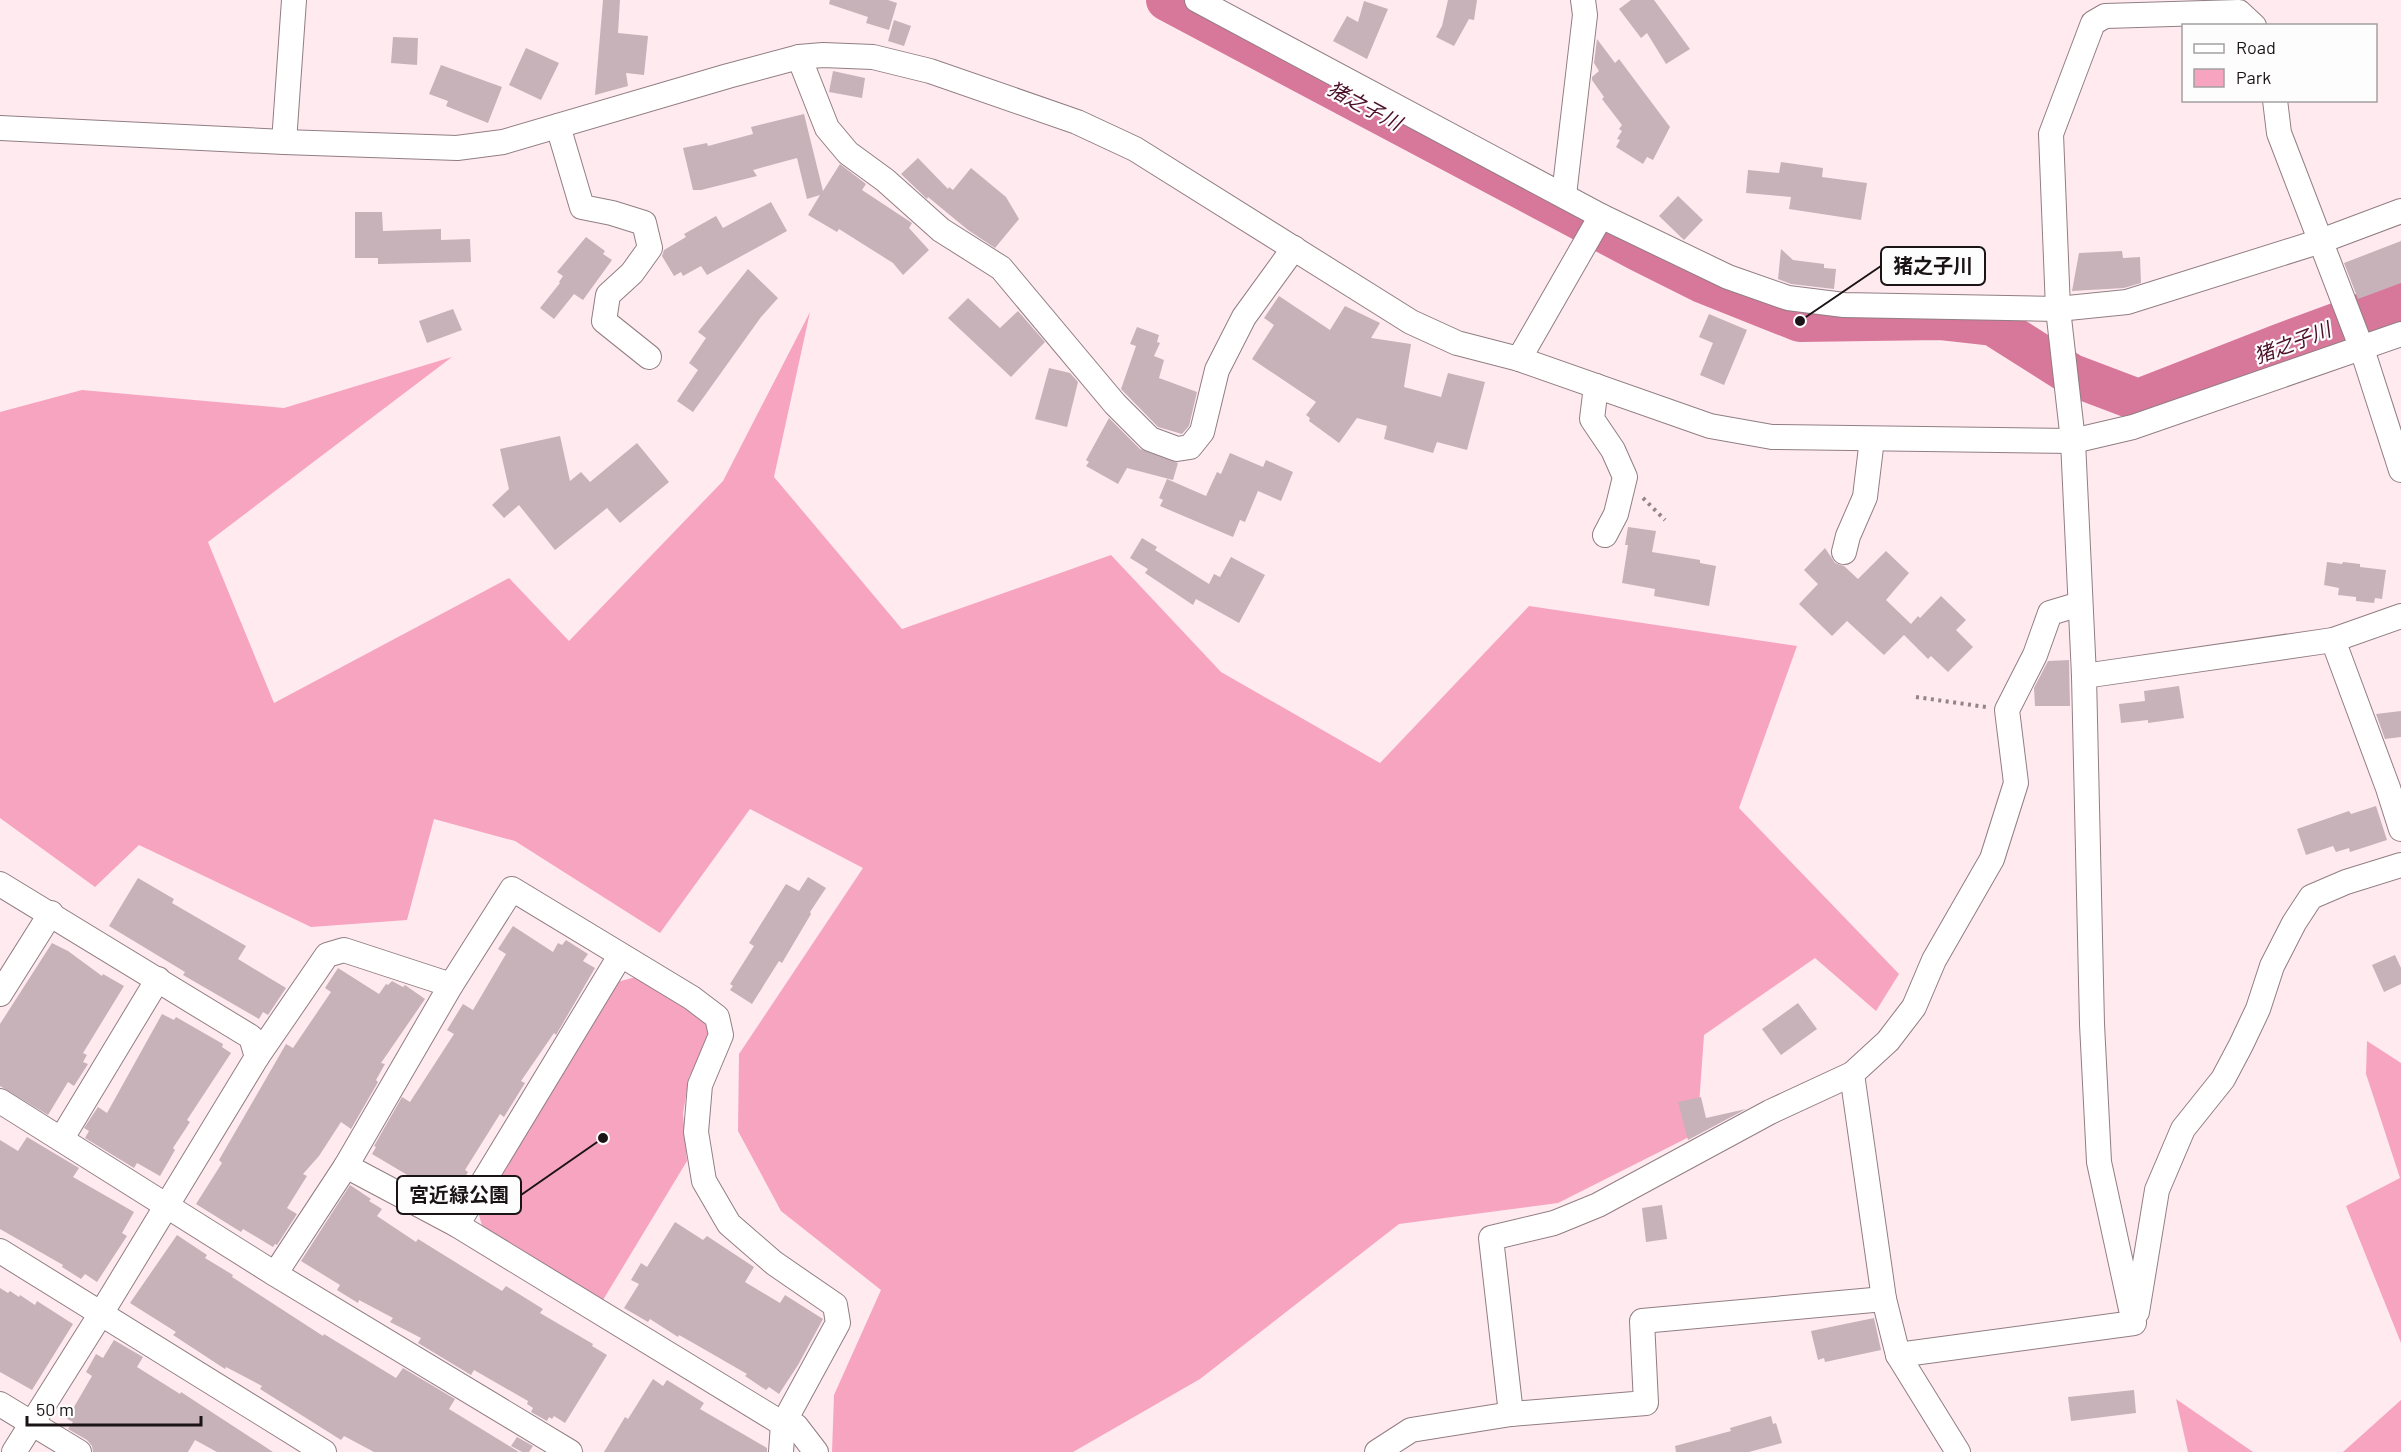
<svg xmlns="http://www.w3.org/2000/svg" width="2401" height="1452" font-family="Barlow,'Noto Sans JP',sans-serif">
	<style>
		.green { fill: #f7a4c0 }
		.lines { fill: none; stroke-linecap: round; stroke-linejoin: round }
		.river { stroke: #d7779a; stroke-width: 42 }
		.building { fill: #c6b2b8 }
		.minor-casing { stroke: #917e83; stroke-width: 26 }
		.path { stroke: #938489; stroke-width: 4; stroke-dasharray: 3 4.5; stroke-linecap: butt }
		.minor { stroke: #fff; stroke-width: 24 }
		.labels { text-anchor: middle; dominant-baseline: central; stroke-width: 4.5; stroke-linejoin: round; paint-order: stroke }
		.water-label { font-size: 20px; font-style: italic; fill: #4b0e29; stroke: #fdfdfd }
		.leader { fill: none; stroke: #1b1417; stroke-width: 2 }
		.callout-dot { fill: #1b1417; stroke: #fdfdfd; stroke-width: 2 }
		.callout { fill: #fdfdfd; stroke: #1b1417; stroke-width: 2 }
		.callout-label { font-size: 20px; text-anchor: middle; font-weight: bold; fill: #1b1417 }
	</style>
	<rect width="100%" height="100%" fill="#ffeaf0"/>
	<g class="green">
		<polygon points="810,312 774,477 902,629 1111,555 1221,672 1380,763 1529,606 1797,646 1739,808 1899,974 1876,1011 1815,958 1704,1035 1697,1133 1558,1203 1399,1224 1200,1379 1073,1452 832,1452 834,1395 881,1290 781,1211 738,1131 739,1054 863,868 750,809 660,933 515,841 434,819 407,920 311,927 139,845 95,887 0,818 0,412 82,390 284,408 452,357 208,542 274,703 509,578 569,641 723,481"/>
		<polygon points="636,977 706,1017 710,1040 689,1077 683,1114 687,1161 603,1300 483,1229 477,1208 617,982"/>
		<polygon points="2367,1041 2401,1063 2401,1343 2346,1206 2400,1178 2366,1074"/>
		<polygon points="2176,1399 2253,1452 2188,1452"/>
		<polygon points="2401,1400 2401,1452 2343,1452"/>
	</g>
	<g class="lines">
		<polyline class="river" points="1167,0 1640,251 1702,282 1800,321 1939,319 1993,325 2072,375 2138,400 2279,345 2401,300"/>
	</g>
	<g class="building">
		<polygon points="603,0 620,0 618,33 648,36 644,75 626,73 628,86 595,95"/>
		<polygon points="830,0 888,0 897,3 889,30 866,23 868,17 829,4"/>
		<polygon points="1448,0 1477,0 1474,20 1469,19 1454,46 1436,37 1442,26"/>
		<polygon points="1631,0 1654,0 1690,49 1666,64 1647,33 1641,38 1619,9"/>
		<polygon points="1364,1 1388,9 1367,59 1333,41 1347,16 1358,22"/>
		<polygon points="894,20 911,26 904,46 888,41"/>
		<polygon points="393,37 418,38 417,65 391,63"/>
		<polygon points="1597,39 1615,63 1619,59 1670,127 1653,160 1647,157 1643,164 1616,147 1620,140 1617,139 1622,131 1619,129 1622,125 1602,99 1604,97 1592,80 1592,77 1599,71 1594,63"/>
		<polygon points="526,48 559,63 541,100 509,85"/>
		<polygon points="441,65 502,87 488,123 446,106 448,101 429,94"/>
		<polygon points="833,71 865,78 862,98 829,92"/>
		<polygon points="804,114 823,191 840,164 866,184 862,190 912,223 909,228 929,250 903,275 893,263 839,229 837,232 808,215 820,195 807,199 797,158 753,170 757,176 701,190 693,190 683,148 707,143 708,146 753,134 751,127"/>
		<polygon points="918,158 948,189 949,187 953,190 971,168 1006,197 1019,219 995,248 968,230 928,197 927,199 901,174"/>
		<polygon points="1781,162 1823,168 1822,177 1867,183 1861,220 1789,209 1791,197 1746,193 1748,170 1779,173"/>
		<polygon points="1678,196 1703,220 1684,240 1659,216"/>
		<polygon points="771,202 787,231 707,275 701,266 683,276 681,272 674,276 662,256 664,250 686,237 684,234 716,216 723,228"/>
		<polygon points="355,212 382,212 383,231 441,229 441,240 470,239 471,262 378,264 378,258 355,258"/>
		<polygon points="586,237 605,251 603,254 612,260 583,300 574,294 554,319 540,308 560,283 559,282 563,276 557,272"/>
		<polygon points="2401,241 2401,283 2358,299 2344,263"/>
		<polygon points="1781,249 1793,260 1824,264 1824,268 1836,269 1834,289 1791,284 1778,279"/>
		<polygon points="2122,251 2123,258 2140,257 2141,283 2124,288 2072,291 2079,253"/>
		<polygon points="748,269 778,298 761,317 693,412 677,401 698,370 689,363 706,338 698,332"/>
		<polygon points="1279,296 1330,330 1345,306 1380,323 1371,338 1411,344 1404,387 1441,397 1448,373 1485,382 1467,450 1437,442 1433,453 1384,439 1387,426 1357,418 1339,443 1309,421 1310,418 1306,415 1316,402 1252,359 1274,325 1264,318"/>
		<polygon points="968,298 1000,328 1018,311 1045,342 1011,377 948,318"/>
		<polygon points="453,309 462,330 427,343 419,321"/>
		<polygon points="1709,314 1747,330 1724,385 1700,375 1713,343 1699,337"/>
		<polygon points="1137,327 1159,335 1157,342 1160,343 1154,356 1164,360 1159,378 1197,392 1189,426 1182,434 1158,427 1121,389 1136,346 1130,344"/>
		<polygon points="1049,368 1070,373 1078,382 1067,427 1035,419"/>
		<polygon points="1109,418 1140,449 1178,463 1173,480 1127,468 1118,484 1086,466 1089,462 1086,460"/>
		<polygon points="560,436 570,481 581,472 590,482 637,443 669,482 620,523 607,508 555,550 519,505 504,518 492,505 509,489 500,449"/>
		<polygon points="1230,453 1263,467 1266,460 1293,472 1281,501 1258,491 1245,522 1240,520 1233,537 1160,506 1163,500 1159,498 1167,479 1206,496 1217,472 1221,474"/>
		<polygon points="1628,527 1656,531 1652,552 1700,560 1700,563 1716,566 1709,606 1654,596 1655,589 1622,583 1628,545 1625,545"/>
		<polygon points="1142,538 1157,547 1155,550 1209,584 1214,574 1220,577 1231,557 1265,575 1239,623 1196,599 1193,605 1145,573 1148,569 1130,558"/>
		<polygon points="1825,548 1835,563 1844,566 1858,579 1886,551 1909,573 1886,600 1911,624 1918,616 1920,618 1941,596 1966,620 1956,630 1973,647 1948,672 1931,656 1928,659 1904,635 1884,655 1847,621 1832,636 1799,604 1818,584 1804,570"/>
		<polygon points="2327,562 2342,564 2343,562 2360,564 2360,567 2386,570 2382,599 2375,598 2374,603 2356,601 2356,597 2338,595 2339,588 2324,585"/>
		<polygon points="2069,660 2070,706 2035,706 2034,688 2048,661"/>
		<polygon points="2179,686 2184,718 2148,723 2148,720 2121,723 2119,704 2145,701 2144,691"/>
		<polygon points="2401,711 2401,737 2385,739 2376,714"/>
		<polygon points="2376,806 2387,840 2350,852 2349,848 2336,852 2333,846 2306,855 2297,829 2349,811 2351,814"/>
		<polygon points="808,877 826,888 810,912 811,914 782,963 779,961 752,1004 730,990 733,986 730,984 754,946 749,943 786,884 799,891"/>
		<polygon points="138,878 174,899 172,903 246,946 238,959 286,988 268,1015 263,1012 259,1019 183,975 185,972 109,926"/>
		<polygon points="513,926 553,952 558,943 562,945 566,940 588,954 583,961 595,968 556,1035 554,1033 521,1081 525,1083 504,1117 500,1114 465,1170 468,1172 451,1201 372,1154 376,1147 374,1146 402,1097 410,1102 454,1034 447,1030 463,1004 473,1010 506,954 498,949"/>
		<polygon points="52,943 68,951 102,976 103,974 124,986 83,1053 87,1055 83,1062 88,1064 74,1086 68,1082 48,1115 0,1086 0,1024"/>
		<polygon points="2395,955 2401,968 2401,984 2384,992 2372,965"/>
		<polygon points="338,968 379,994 386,984 388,985 392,981 403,987 405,985 425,999 381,1063 385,1064 376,1080 378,1082 351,1129 341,1122 319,1156 303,1174 307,1176 287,1208 297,1214 277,1245 275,1244 273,1247 243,1229 241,1232 196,1204 222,1163 219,1160 286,1044 293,1048 331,992 325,988"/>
		<polygon points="1798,1003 1817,1029 1781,1055 1762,1029"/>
		<polygon points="162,1014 174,1020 176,1017 223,1044 222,1047 231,1053 187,1120 190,1122 173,1148 175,1150 160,1176 137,1163 134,1168 85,1138 89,1131 84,1128 98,1107 107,1113"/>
		<polygon points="1701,1097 1706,1118 1746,1109 1688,1140 1678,1102"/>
		<polygon points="27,1137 79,1168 73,1177 134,1212 122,1233 127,1236 97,1282 85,1274 81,1279 62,1267 63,1265 0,1229 0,1140 18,1151"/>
		<polygon points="350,1185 371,1199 369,1201 382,1209 377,1216 416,1242 418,1239 502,1291 506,1286 543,1309 540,1313 593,1344 592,1346 607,1355 565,1423 554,1416 552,1419 549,1417 547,1421 531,1412 533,1408 527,1404 528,1401 474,1370 471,1375 418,1343 421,1338 390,1322 393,1318 359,1300 358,1303 337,1290 340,1285 301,1261"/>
		<polygon points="1662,1205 1667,1239 1646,1242 1642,1208"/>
		<polygon points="675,1222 703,1240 707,1236 754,1267 745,1282 780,1303 785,1295 823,1319 798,1365 779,1394 769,1387 766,1390 745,1376 747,1374 695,1344 679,1335 678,1337 650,1319 648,1322 624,1308 639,1284 631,1280 641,1263 647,1267"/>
		<polygon points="177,1235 207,1255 205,1258 233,1275 232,1277 323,1336 324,1334 396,1378 403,1368 455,1399 449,1409 519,1452 374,1452 344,1436 341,1440 260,1389 262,1386 226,1367 225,1369 173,1335 176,1332 130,1303"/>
		<polygon points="0,1288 8,1293 10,1291 19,1297 20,1295 35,1305 37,1301 73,1324 32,1390 0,1372"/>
		<polygon points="1874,1318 1881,1350 1825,1362 1824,1358 1818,1360 1811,1331"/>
		<polygon points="114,1340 143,1357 137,1367 180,1394 181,1392 273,1452 217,1452 195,1440 188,1452 93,1452 92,1446 87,1440 68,1429 73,1422 67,1419 92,1376 86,1372 96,1354 103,1358"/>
		<polygon points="653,1379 663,1386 667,1380 704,1403 700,1409 767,1448 767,1452 604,1452 625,1417 628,1419"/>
		<polygon points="2134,1390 2136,1413 2071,1421 2068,1397"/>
		<polygon points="1771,1416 1773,1424 1776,1423 1782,1443 1749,1452 1676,1452 1675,1446 1731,1431 1730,1428"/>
		<polygon points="517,1437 533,1446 529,1452 522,1452 511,1446"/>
	</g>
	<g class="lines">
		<g class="minor-casing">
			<g id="minor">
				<polyline points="1197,0 1601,216 1728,277 1788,298 1844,305 2058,309 2127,302 2321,241 2401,211"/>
				<polyline points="799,57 827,128 848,153 885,180 941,230 1001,268 1115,404 1150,439 1177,449 1190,447 1202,432 1217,370 1244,317 1294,248"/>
				<polyline points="2275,100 2279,133 2362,349 2401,470"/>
				<polyline points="558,126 582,207 612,213 644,223 650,248 632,273 608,295 604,321 649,357"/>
				<polyline points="0,128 284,142 457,148 503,142 728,76 799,57 823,55 873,57 930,71 1077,122 1135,149 1411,322 1457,343 1519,359 1710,426 1772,437 2073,441 2133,427 2401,334"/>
				<polyline points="284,142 294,0"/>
				<polyline points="1564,195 1585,15 1583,0"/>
				<polyline points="1519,359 1601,216"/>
				<polyline points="1596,386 1592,419 1613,450 1625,477 1616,514 1605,535"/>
				<polyline points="1844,552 1848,536 1865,497 1872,439"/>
				<polyline points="2333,640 2388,788 2401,829"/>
				<polyline points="2084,676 2333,640 2401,616"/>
				<polyline points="0,884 251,1037 257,1057 102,1312 14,1452"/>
				<polyline points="0,994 51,913"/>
				<polyline points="257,1057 327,955 344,950 451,985 512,889 692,998 717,1017 721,1035 700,1085 696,1132 704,1181 729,1224 774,1263 835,1305 838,1323 783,1424 781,1452"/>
				<polyline points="1852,1074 1884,1299 1898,1355 1958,1452"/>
				<polyline points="0,1101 275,1274 570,1452"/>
				<polyline points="62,1138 158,979"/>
				<polyline points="346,1166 457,1225 783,1424 796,1426 816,1452"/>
				<polyline points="457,1225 620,956"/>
				<polyline points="0,1251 324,1452"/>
				<polyline points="275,1274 346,1166 451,985"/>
				<polyline points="2137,1312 2157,1190 2183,1129 2223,1079 2241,1045 2258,1009 2272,966 2294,923 2311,897 2346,882 2401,865"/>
				<polyline points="1898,1355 2134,1323 2099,1162 2092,1024 2084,676 2073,441 2058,309 2051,134 2093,23 2105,16 2239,12 2254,26"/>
				<polyline points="0,1404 79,1452"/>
				<polyline points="1511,1414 1491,1238 1554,1223 1598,1205 1770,1112 1852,1074 1888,1041 1914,1007 1934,960 1992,859 2016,783 2007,710 2035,655 2050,613 2080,604"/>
				<polyline points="1377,1452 1411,1430 1511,1414 1646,1403 1642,1321 1884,1299"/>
			</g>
		</g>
		<g class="path">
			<polyline points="1643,498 1665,520"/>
			<polyline points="1916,697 1986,707"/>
		</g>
		<use href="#minor" class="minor"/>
	</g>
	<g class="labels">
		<g class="water-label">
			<text transform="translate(1365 105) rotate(28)">猪之子川</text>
			<text transform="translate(2292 342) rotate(-21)">猪之子川</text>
		</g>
	</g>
	<path class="leader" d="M1800 321L1881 266M603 1138L521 1195"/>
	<g class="callout-dot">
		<circle cx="1800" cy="321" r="6"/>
		<circle cx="603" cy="1138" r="6"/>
	</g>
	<g class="callout">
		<rect x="1881" y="247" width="104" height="38" rx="6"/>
		<rect x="397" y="1176" width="124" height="38" rx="6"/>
	</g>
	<g class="callout-label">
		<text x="1933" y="273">猪之子川</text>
		<text x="459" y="1202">宮近緑公園</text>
	</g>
	<rect x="2182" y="24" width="195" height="78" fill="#fdfdfd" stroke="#a3a0a1" stroke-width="1.5"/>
	<rect x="2194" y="44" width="30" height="9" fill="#ffffff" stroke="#a3a0a1" stroke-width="1.5"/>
	<text x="2236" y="54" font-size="18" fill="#1b1417">Road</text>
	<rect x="2194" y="69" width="30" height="18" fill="#f7a4c0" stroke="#a3a0a1" stroke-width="1.5"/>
	<text x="2236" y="84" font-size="18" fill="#1b1417">Park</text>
	<path d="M27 1416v9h174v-9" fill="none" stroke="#1b1417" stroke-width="3"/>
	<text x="36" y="1416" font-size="18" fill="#1b1417" stroke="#fdfdfd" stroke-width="4.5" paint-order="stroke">50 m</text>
</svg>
